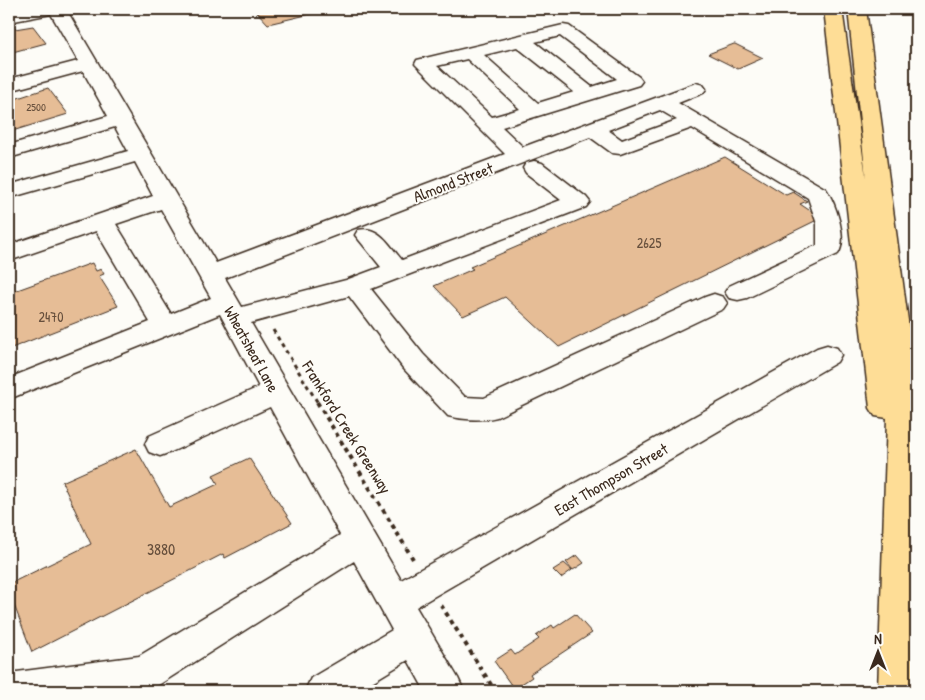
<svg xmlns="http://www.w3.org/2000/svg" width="925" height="700" font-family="'Patrick Hand',sans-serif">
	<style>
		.building { fill: #e6bd96; stroke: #3b2a1e }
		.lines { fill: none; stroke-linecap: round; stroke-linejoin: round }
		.minor-casing { stroke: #3b2a1e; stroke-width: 3 }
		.highway-casing { stroke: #3b2a1e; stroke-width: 3 }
		.path-far1 { stroke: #3b2a1e; stroke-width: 3; stroke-dasharray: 4 4; stroke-linecap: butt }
		.path { stroke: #3b2a1e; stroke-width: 4; stroke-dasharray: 4.5 4.5; stroke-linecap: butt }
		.minor { fill: #fdfcf7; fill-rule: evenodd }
		.highway { fill: #fedd96; fill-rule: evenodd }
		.labels { text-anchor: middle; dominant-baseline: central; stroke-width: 4; stroke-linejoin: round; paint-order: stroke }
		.far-number-label { font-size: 11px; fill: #664f3c }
		.number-label { font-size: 14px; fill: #664f3c }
		.street-label { font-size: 16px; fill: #3b2a1e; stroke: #fdfcf7 }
		.near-number-label { font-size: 16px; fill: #664f3c }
	</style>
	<rect width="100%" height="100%" fill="#fdfcf7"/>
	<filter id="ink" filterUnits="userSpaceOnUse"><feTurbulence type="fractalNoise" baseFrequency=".02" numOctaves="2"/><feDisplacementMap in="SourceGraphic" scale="10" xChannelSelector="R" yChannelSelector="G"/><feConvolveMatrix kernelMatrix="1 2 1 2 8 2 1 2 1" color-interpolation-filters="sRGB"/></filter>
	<g filter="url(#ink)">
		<g class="building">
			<polygon points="271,9 339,9 342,11 336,13 332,9 268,24 257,12"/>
			<polygon points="33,26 46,43 9,53 9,30"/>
			<polygon points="734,44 735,44 763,58 738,69 708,54"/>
			<polygon points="48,88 68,114 9,132 9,101"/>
			<polygon points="725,157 786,195 793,192 807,201 800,204 821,218 559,347 505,297 463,316 434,286 473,269 470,267"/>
			<polygon points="92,263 96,271 101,269 104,274 99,276 118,306 9,349 9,293"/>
			<polygon points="136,449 169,507 218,484 213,475 249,458 292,523 225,558 223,554 32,652 9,592 9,584 91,544 62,482"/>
			<polygon points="577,555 584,563 573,570 566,562"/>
			<polygon points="564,563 572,570 561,578 553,570"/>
			<polygon points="575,614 592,633 530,674 532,677 514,689 494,661 511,650 515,655 539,639 536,636 552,625 554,628"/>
		</g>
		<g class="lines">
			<g class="minor-casing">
				<path id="minor" d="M25 9H66L216 263 505 154 415 64 417 60 563 25 569 26 639 77 642 81 639 85 502 127 523 147 696 83 703 85 706 89 703 93 678 103 826 189C836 204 848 239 838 254L747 298 738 300 729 298 725 292 729 286 817 245V224L808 198 692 128 620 154 612 153 590 137 225 278 242 307 346 280 381 267 355 235 358 230C379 225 389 245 402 260L561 200 526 173 523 168 526 163 534 161 542 163 586 197 590 202 586 207 371 289 423 354 465 397 484 398 705 297 714 294 723 297 727 303 723 309 497 417C482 421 463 420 448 416L403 368 349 296 251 323 401 580 817 348 827 345 837 348 841 355 837 362 416 607 458 678 464 691H425L408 660 357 691H305L311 678 392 630 354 561 149 691H9V673L139 656 340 535 270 407 171 452 160 456 149 452 145 444 149 436 259 387 220 314 9 399V378L150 322 96 231 9 261V245L153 196 135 162 9 198V185L128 151 115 127 9 158V145L108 116 83 71 9 91V79L78 61 51 14 9 22V12ZM560 36 617 79 592 87 535 42ZM517 47 574 92 538 103 484 55ZM467 59 520 109 492 117 437 66ZM660 110 677 120 622 140 608 130ZM161 209 211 298 171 314 116 224Z"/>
			</g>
			<g class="highway-casing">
				<polygon id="highway" points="824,9 842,9 866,178 848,9 866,9 914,365 916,399 916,691 878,691 887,418 875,416 870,408"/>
			</g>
			<polyline class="path-far1" points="273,330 318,403"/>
			<g class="path">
				<polyline points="317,402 413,559"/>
				<polyline points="441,605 495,691"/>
			</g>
			<use href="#minor" class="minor"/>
			<use href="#highway" class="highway"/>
		</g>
	</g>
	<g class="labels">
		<g class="far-number-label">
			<text x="36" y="107">2500</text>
		</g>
		<g class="number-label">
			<text x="649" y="242">2625</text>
			<text x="51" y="316">2470</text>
		</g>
		<g class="street-label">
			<text transform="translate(453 182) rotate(-21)">Almond Street</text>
			<text transform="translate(252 349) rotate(61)">Wheatsheaf Lane</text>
			<text transform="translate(347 427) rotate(58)">Frankford Creek Greenway</text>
			<text transform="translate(611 479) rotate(-30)">East Thompson Street</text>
		</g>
		<g class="near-number-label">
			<text x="161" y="549">3880</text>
		</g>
	</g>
	<rect width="925" height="700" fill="none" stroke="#fdfcf7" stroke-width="30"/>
	<rect x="15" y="15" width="895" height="670" fill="none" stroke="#3b2a1e" stroke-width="2" filter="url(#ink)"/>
	<g transform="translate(878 652)" stroke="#fdfcf7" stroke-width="4" paint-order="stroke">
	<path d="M0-4L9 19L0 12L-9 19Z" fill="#3b2a1e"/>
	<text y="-8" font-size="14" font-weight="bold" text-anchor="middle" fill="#3b2a1e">N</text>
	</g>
</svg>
